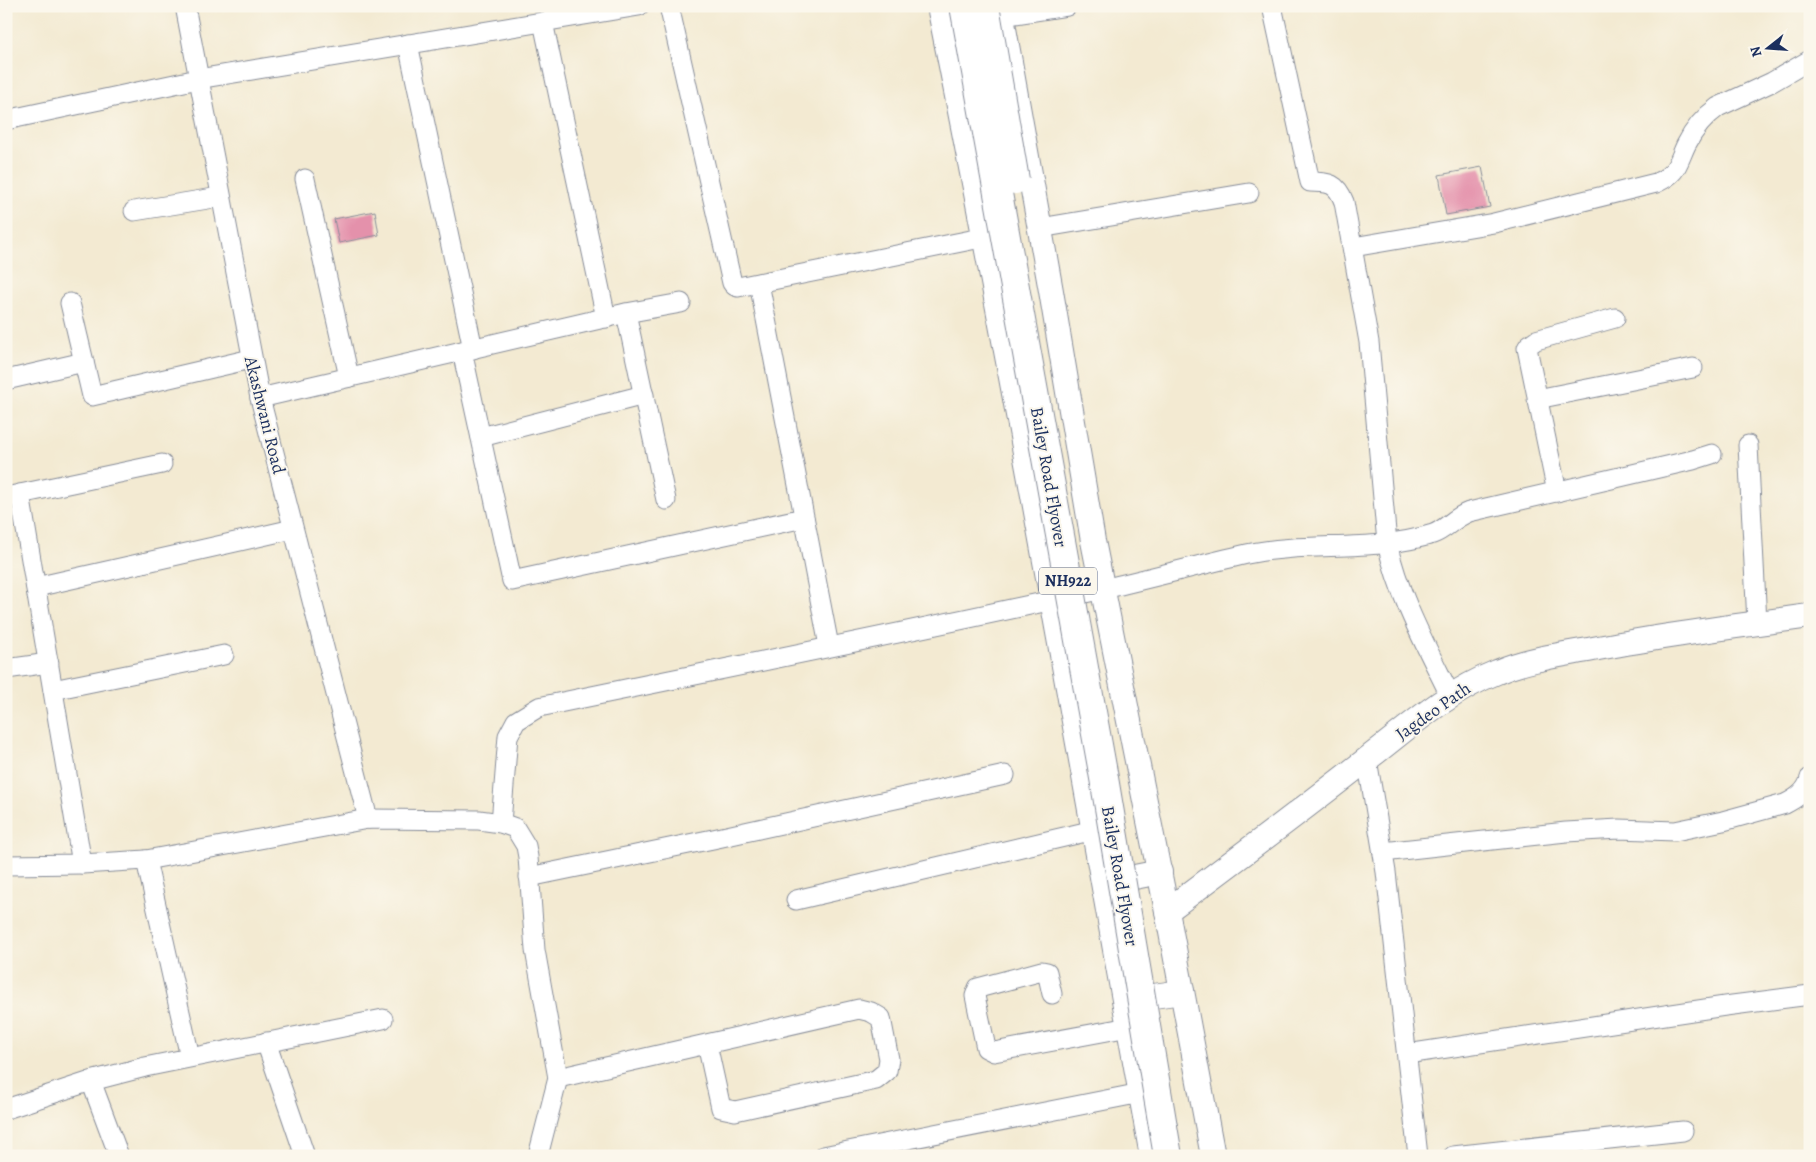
<svg xmlns="http://www.w3.org/2000/svg" width="1816" height="1162" font-family="Alegreya,serif">
	<style>
		.building { fill: #e491ab }
		.lines { fill: none; stroke-linecap: round; stroke-linejoin: round }
		.minor-casing { stroke: #878c98; stroke-width: 21 }
		.major-casing { stroke: #878c98; stroke-width: 26 }
		.minor { stroke: #fff; stroke-width: 19 }
		.major { stroke: #fff; stroke-width: 24 }
		.highway-bridge-casing { stroke: #878c98; stroke-width: 30; stroke-linecap: butt }
		.highway-bridge { stroke: #fff; stroke-width: 28 }
		.labels { text-anchor: middle; dominant-baseline: central; stroke-width: 4; stroke-linejoin: round; paint-order: stroke }
		.shield { fill: #fbf7ec; stroke: #5e6b89; stroke-width: 1 }
		.shield-label { font-size: 16px; font-weight: bold; fill: #1b2f5e }
		.street-label { font-size: 18px; fill: #1b2f5e; stroke: #fbf7ec }
	</style>
	<rect width="100%" height="100%" fill="#fbf7ec"/>
	<filter id="ink" filterUnits="userSpaceOnUse"><feTurbulence type="fractalNoise" baseFrequency=".02" numOctaves="2"/><feDisplacementMap in="SourceGraphic" scale="10" xChannelSelector="R" yChannelSelector="G"/><feConvolveMatrix kernelMatrix="1 2 1 2 8 2 1 2 1" color-interpolation-filters="sRGB"/></filter>
	<filter id="wash" filterUnits="userSpaceOnUse"><feTurbulence type="fractalNoise" baseFrequency=".0096" numOctaves="4" result="noise"/><feDisplacementMap in="SourceGraphic" scale="20" xChannelSelector="R" yChannelSelector="G"/><feGaussianBlur stdDeviation="1.12" result="paint"/><feColorMatrix in="noise" values="0 0 0 0 0 0 0 0 0 0 0 0 0 0 0 0 0 1.4 0 .05"/><feComposite in="paint" operator="in"/></filter>
	<g filter="url(#wash)">
		<rect width="100%" height="100%" fill="#f3ead2"/>
		<g id="blocks">
			<g class="building">
				<polygon points="1482,167 1490,207 1446,215 1439,175"/>
				<polygon points="375,211 379,235 339,243 334,219"/>
			</g>
		</g>
	</g>
	<g filter="url(#ink)">
		<use href="#blocks" fill-opacity="0" stroke="#878c98" stroke-width="1"/>
		<g class="lines">
			<g class="minor-casing">
				<g id="minor">
					<polyline points="185,6 260,398 368,819"/>
					<polyline points="669,6 732,283 735,286 738,287 986,237"/>
					<path d="M1272 6 1310 182C1329 182 1337 183 1344 202L1369 342 1387 543C1399 597 1426 646 1450 695"/>
					<polyline points="1002,16 1067,6"/>
					<polyline points="543,22 606,318"/>
					<polyline points="408,44 473,349"/>
					<polyline points="6,120 198,79 639,6"/>
					<polyline points="305,179 349,377"/>
					<polyline points="134,211 220,197"/>
					<polyline points="1040,228 1249,193"/>
					<path d="M1353 247 1494 223 1656 183C1678 173 1677 164 1686 145 1694 129 1704 117 1718 107L1772 82 1810 60"/>
					<polyline points="759,283 829,646"/>
					<polyline points="70,303 92,396 251,359"/>
					<polyline points="626,313 666,500"/>
					<polyline points="462,351 512,581 804,518"/>
					<polyline points="6,380 84,362"/>
					<polyline points="260,398 626,313 681,303"/>
					<polyline points="1537,399 1693,368"/>
					<polyline points="481,437 644,395"/>
					<polyline points="1748,445 1757,623"/>
					<polyline points="1557,492 1527,348 1529,345 1536,340 1615,318"/>
					<polyline points="20,494 162,464"/>
					<polyline points="6,497 20,494 82,864"/>
					<polyline points="36,587 293,529"/>
					<polyline points="6,669 49,663"/>
					<polyline points="53,690 224,655"/>
					<polyline points="1367,759 1386,872 1418,1156"/>
					<path d="M501 823 508 736 516 721 539 707C727 668 915 631 1103 589 1151 578 1199 565 1247 554 1308 541 1373 553 1433 534 1445 530 1455 517 1469 512L1693 460 1712 454"/>
					<path d="M1383 852 1566 832 1619 829 1675 831 1723 821 1785 804C1797 798 1807 791 1810 778"/>
					<polyline points="146,860 190,1057"/>
					<polyline points="6,865 82,864 146,860 368,819 479,820 501,823 515,828 526,846 528,857 535,950 558,1078 538,1156"/>
					<polyline points="529,877 713,839 1005,775"/>
					<polyline points="796,900 1094,830"/>
					<polyline points="1052,994 1047,972 1042,971 978,988 975,996 986,1048 994,1052 1129,1027"/>
					<polyline points="266,1042 305,1156"/>
					<polyline points="1407,1054 1725,1006 1810,995"/>
					<path d="M558 1078C658 1055 759 1032 859 1009L871 1012 881 1018 889 1059 887 1071 876 1080 735 1111 721 1108 707 1044"/>
					<polyline points="91,1081 119,1156"/>
					<polyline points="6,1109 91,1081 145,1067 383,1019"/>
					<polyline points="823,1156 1141,1093"/>
					<polyline points="1453,1156 1683,1131"/>
				</g>
			</g>
			<g class="major-casing">
				<g id="major">
					<path d="M939 6C1016 388 1083 772 1152 1156"/>
					<polyline points="1000,6 1051,291 1093,541 1167,911 1213,1156"/>
					<polyline points="1104,883 1160,872"/>
					<path d="M1167 911C1234 861 1301 811 1366 760 1409 727 1447 692 1497 672 1527 659 1561 655 1593 649 1665 635 1737 626 1810 616"/>
					<polyline points="1125,1000 1182,992"/>
				</g>
			</g>
			<use href="#minor" class="minor"/>
			<use href="#major" class="major"/>
			<g class="highway-bridge-casing">
				<g id="highway-bridge">
					<polyline points="964,6 1104,778 1168,1156"/>
					<polyline points="985,6 1015,180"/>
				</g>
			</g>
			<use href="#highway-bridge" class="highway-bridge"/>
		</g>
	</g>
	<g class="labels">
		<rect class="shield" x="1039" y="567.5" width="58" height="27" rx="4"/>
		<g class="shield-label">
			<text x="1068" y="581">NH922</text>
		</g>
		<g class="street-label">
			<text transform="translate(265 415) rotate(76)">Akashwani Road</text>
			<text transform="translate(1049 477) rotate(80)">Bailey Road Flyover</text>
			<text transform="translate(1433 711) rotate(-35)">Jagdeo Path</text>
			<text transform="translate(1120 876) rotate(80)">Bailey Road Flyover</text>
		</g>
	</g>
	<rect width="1816" height="1162" fill="none" stroke="#fbf7ec" stroke-width="25"/>
	<g transform="translate(1768 48) rotate(253)" stroke="#fbf7ec" stroke-width="4" paint-order="stroke">
	<path d="M0-4L9 19L0 12L-9 19Z" fill="#1b2f5e"/>
	<text y="-8" font-size="14" font-weight="bold" text-anchor="middle" fill="#1b2f5e">N</text>
	</g>
</svg>
